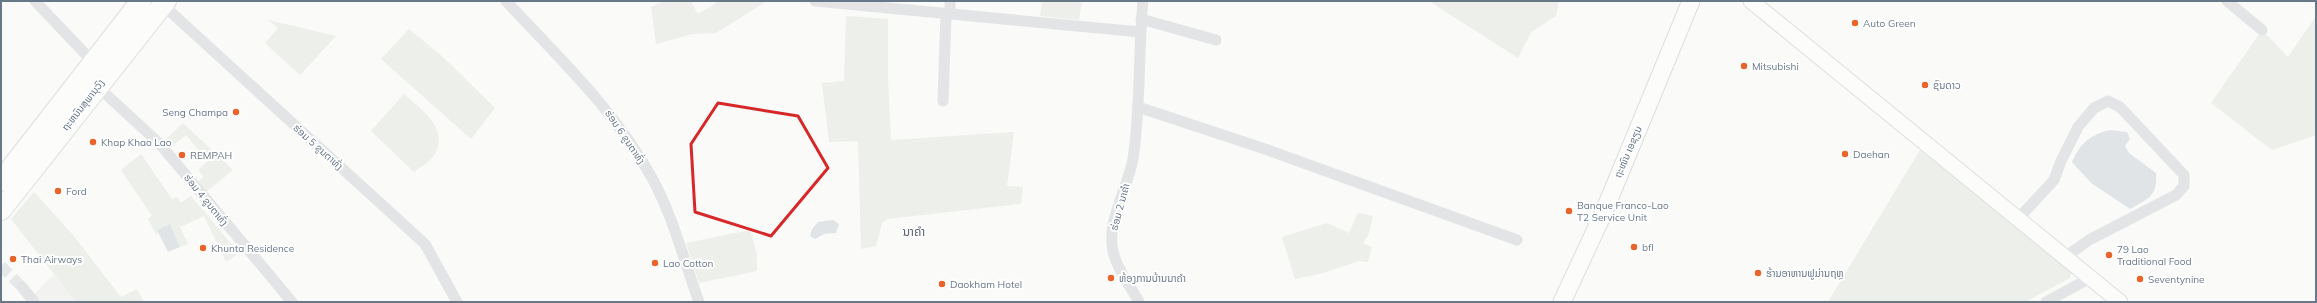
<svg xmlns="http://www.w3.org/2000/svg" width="2317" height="303" font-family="Mulish,'Noto Sans Lao',sans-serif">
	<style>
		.built { fill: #e8e9e9 }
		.green { fill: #dbe2d9 }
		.water { fill: #c3cbd1 }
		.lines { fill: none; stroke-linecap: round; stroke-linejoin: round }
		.street-tunnel { stroke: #ced3d7; stroke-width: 11; stroke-dasharray: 11 5.5; stroke-linecap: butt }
		.secondary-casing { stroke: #babfc4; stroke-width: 17 }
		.primary-casing { stroke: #b9bdc1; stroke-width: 19 }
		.highway-casing { stroke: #b8bcc0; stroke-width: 22 }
		.street { stroke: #c8cbcf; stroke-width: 11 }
		.secondary { stroke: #fff; stroke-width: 15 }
		.primary { stroke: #fff; stroke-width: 17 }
		.highway { stroke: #fff; stroke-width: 20 }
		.marked { fill: none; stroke: #d62828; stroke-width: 3; stroke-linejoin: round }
		.poi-dot { fill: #e8642a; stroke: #fff; stroke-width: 1.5 }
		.labels { text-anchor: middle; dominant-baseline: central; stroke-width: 4; stroke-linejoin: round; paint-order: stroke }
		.poi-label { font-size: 10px; fill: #687889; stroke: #fff; text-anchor: start }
		.street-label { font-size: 10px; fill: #687889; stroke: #fff }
		.quarter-label { font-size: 12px; fill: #56626e; stroke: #fff }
	</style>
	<rect width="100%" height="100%" fill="#fafaf8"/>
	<polygon class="built" points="54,274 76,302 27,302"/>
	<g class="green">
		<polygon points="665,1 691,1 698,14 719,1 767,1 716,33 692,34 656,44 651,7"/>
		<polygon points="1042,1 1082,1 1079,20 1040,16"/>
		<polygon points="1429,1 1559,1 1556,16 1531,32 1518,58"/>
		<polygon points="846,16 888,19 888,81 891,140 1014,132 1007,186 1023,187 1021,204 887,219 882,223 876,246 861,249 858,141 829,142 822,83 844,81"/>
		<polygon points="2316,16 2316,135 2272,150 2211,103 2262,30 2288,57"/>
		<polygon points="268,20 336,36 300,75 265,43 278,28"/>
		<polygon points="409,29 443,57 495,108 471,139 381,59"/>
		<path d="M404 94C421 110 449 127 435 154 431 161 420 167 414 172L371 131Z"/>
		<polygon points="183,123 233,170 206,192 198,182 204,177 198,170 208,161 186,135 168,149 163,142"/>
		<polygon points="1920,150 2072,272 2070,278 2025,302 1828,302"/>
		<polygon points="141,154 172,199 177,197 181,203 191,196 239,253 226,262 204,216 180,227 188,244 180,247 170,224 157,230 159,233 156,234 148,219 152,216 121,170"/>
		<polygon points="34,192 73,235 121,297 137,289 144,302 76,302 11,219"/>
		<polygon points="1358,213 1373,216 1369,233 1363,243 1372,247 1368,262 1359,261 1323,273 1295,279 1282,237 1327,223 1349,233"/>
		<polygon points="750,230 757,255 757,271 699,283 686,243"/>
	</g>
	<g class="water">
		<path d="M2110 130 2127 132 2130 139 2125 146 2129 153 2156 173C2158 196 2148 199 2130 209L2091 183 2072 162C2079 144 2091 134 2110 130Z"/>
		<polygon points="833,220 839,224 836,233 824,234 815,239 810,236 812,229 818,222"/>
		<polygon points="170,224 180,247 168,252 157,230"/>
	</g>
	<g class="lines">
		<polyline class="street-tunnel" points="1,266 22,287"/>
		<g class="secondary-casing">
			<polyline id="secondary" points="1751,1 2120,302"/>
		</g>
		<g class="primary-casing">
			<polyline id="primary" points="1562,302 1603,214 1691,1"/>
		</g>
		<g class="highway-casing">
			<g id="highway">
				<polyline points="1,181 141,1"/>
				<polyline points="1,210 166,1"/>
			</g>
		</g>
		<g class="street">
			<polyline points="35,1 93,62"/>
			<path d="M506 1C558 57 615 110 652 178 673 216 684 261 699 302"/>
			<polyline points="815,1 1140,32"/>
			<polyline points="2227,1 2262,30"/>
			<polyline points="163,5 425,244 457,302"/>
			<polyline points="950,14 950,1"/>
			<polyline points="1141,19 1216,40"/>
			<polyline points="98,87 160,144 292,302"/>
			<polyline points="943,101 946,14"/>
			<polyline points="1138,107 1262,148 1517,240"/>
			<polyline points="2018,219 2054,180 2061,161 2078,127 2094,108 2108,101 2120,107 2184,175 2184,186 2176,195 2089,240 2065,257"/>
			<polyline points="22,287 34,302"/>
			<path d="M1139 302C1129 284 1114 265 1112 245 1109 218 1128 186 1133 159 1141 107 1138 54 1143 1"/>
			<polyline points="2046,302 2090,278"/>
		</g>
		<use href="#secondary" class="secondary"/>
		<use href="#primary" class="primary"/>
		<use href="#highway" class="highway"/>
	</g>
	<path d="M0 0H2317V303H0ZM718 103 798 116 828 168 771 236 695 212 691 144Z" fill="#fafaf8" fill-opacity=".55" fill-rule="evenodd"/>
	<path class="marked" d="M718 103 798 116 828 168 771 236 695 212 691 144Z"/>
	<g class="poi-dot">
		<circle cx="1855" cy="23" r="4"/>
		<circle cx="1744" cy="66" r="4"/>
		<circle cx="1925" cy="85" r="4"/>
		<circle cx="236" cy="112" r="4"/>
		<circle cx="93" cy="142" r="4"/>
		<circle cx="1845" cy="154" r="4"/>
		<circle cx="182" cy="155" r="4"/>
		<circle cx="58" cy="191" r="4"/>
		<circle cx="1569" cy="211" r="4"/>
		<circle cx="1634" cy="247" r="4"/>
		<circle cx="203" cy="248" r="4"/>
		<circle cx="2109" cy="255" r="4"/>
		<circle cx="13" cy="259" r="4"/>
		<circle cx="655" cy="263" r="4"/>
		<circle cx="1758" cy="273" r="4"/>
		<circle cx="1111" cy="278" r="4"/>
		<circle cx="2140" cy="279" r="4"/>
		<circle cx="942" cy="284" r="4"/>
	</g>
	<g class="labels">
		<g class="poi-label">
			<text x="1863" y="23">Auto Green</text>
			<text x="1752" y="66">Mitsubishi</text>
			<text x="1933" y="85">ຊົນດາວ</text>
			<text x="228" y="112" text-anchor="end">Seng Champa</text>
			<text x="101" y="142">Khap Khao Lao</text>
			<text x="1853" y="154">Daehan</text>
			<text x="190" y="155">REMPAH</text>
			<text x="66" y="191">Ford</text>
			<text x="1577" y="205">Banque Franco-Lao<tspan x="1577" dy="12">T2 Service Unit</tspan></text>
			<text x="1642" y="247">bfl</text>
			<text x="211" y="248">Khunta Residence</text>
			<text x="2117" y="249">79 Lao<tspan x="2117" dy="12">Traditional Food</tspan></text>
			<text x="21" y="259">Thai Airways</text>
			<text x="663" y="263">Lao Cotton</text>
			<text x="1766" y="273">ຮ້ານອາຫານຟູມ່ານຖຫຼ</text>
			<text x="1119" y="278">ຫ້ອງການບ້ານນາຄໍາ</text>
			<text x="2148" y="279">Seventynine</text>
			<text x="950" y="284">Daokham Hotel</text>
		</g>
		<g class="street-label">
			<text transform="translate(83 105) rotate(-52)">ຖະຫນົນສຸພານຸວົງ</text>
			<text transform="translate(625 137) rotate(56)">ຮ່ອມ 6 ຂູນຕາທົ່ງ</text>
			<text transform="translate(318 147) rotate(42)">ຮ່ອມ 5 ຂູນຕາທົ່ງ</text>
			<text transform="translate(1628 152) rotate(-67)">ຖະໜົນ ເອຊຽນ</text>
			<text transform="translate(206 200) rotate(51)">ຮ່ອມ 4 ຂູນຕາທົ່ງ</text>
			<text transform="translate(1120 207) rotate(-75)">ຮ່ອມ 2 ນາຄຳ</text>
		</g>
		<g class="quarter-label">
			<text x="914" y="231">ນາຄຳ</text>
		</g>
	</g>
	<rect width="2317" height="303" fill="none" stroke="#687889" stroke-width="4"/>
</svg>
